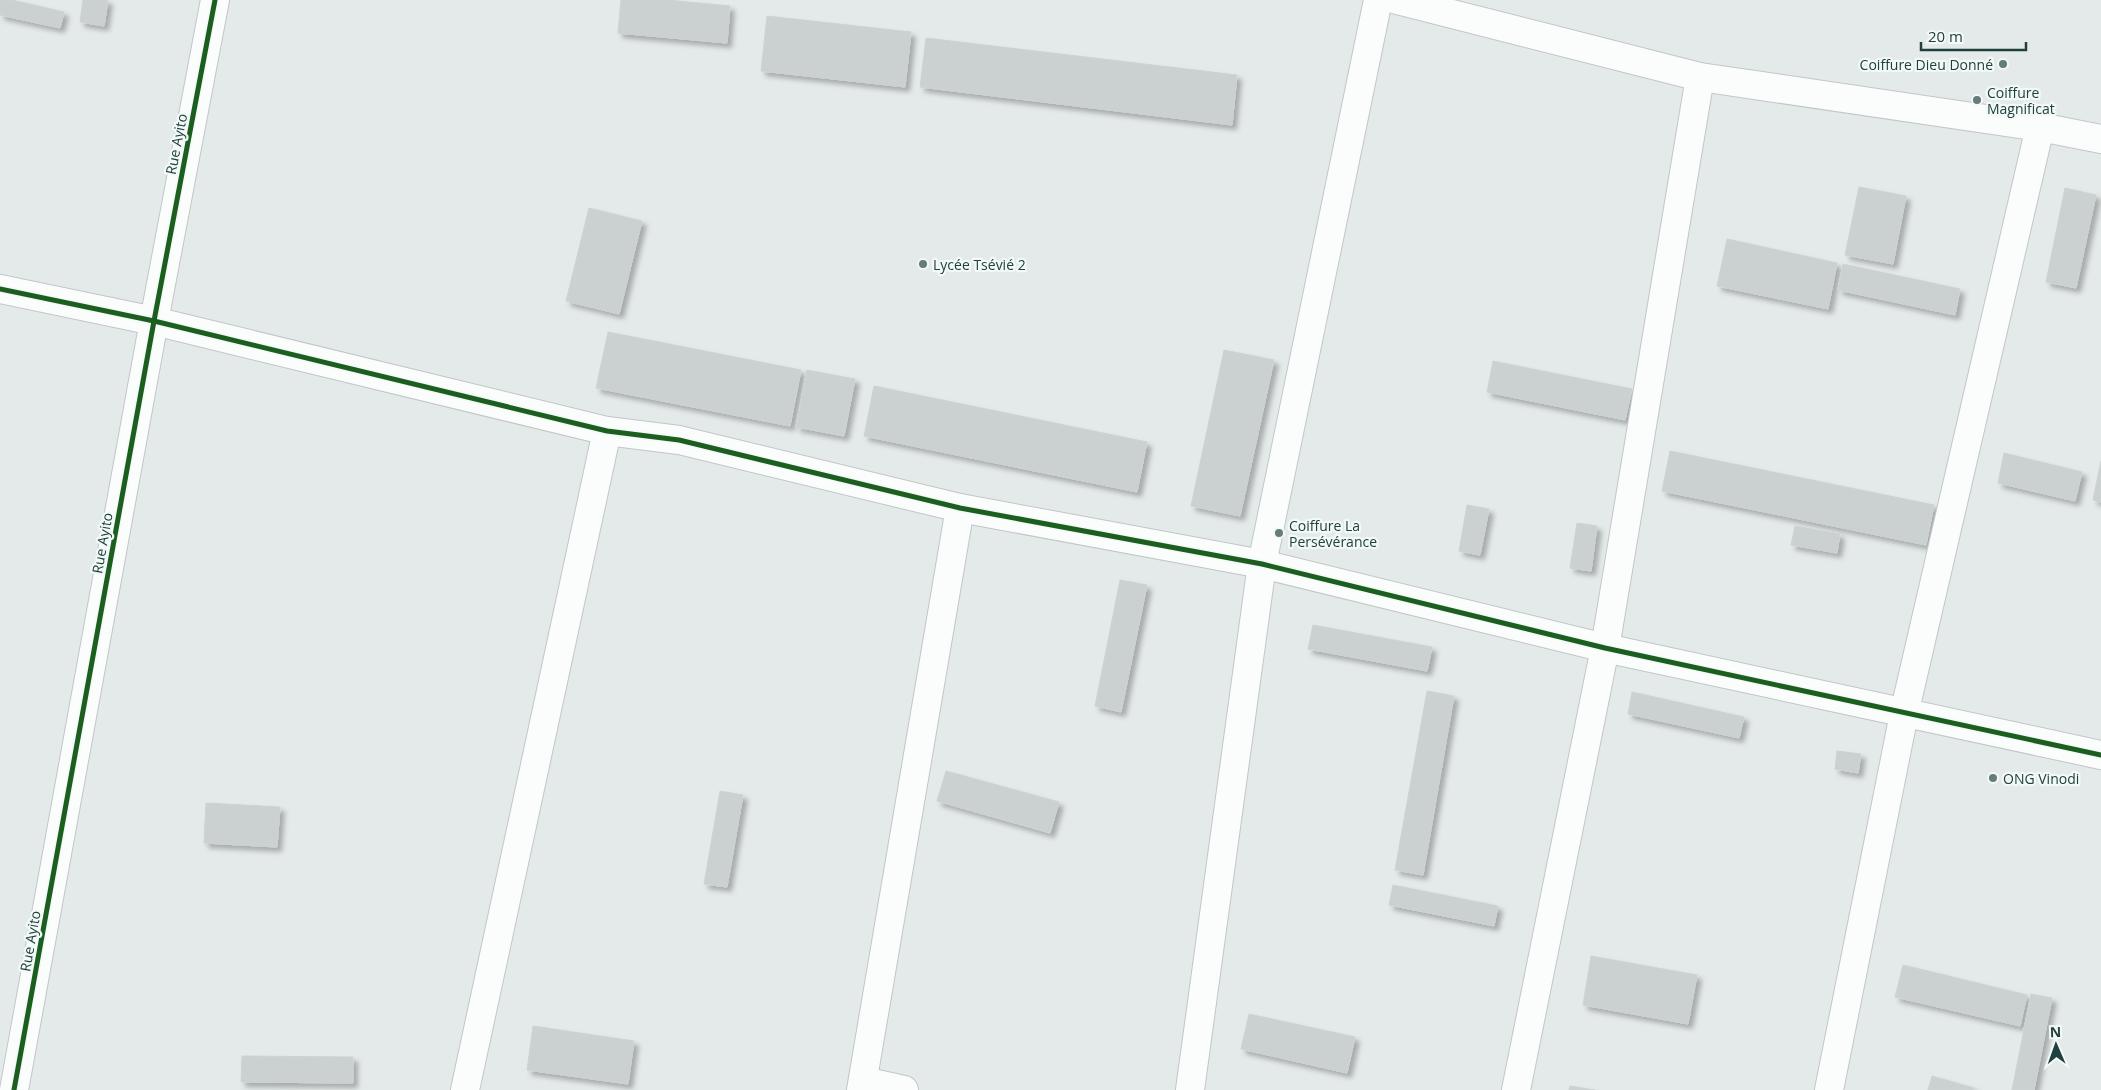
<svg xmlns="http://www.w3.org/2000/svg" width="2101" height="1090" font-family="'Open Sans',sans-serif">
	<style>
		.building { fill: #cad1d0; stroke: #cdd3d2; filter: url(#shadow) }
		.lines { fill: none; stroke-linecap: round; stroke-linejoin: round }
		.minor-casing { stroke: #c1c7c6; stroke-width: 30 }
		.minor { stroke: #fbfcfc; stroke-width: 28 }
		.cycleway-casing { stroke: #f2f9f7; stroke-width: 8 }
		.cycleway { stroke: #1b5e20; stroke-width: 5 }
		.poi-dot { fill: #647c7a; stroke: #f2f9f7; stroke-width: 2 }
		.labels { text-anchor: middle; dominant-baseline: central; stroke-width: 4.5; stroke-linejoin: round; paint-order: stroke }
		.poi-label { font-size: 14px; fill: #1f403e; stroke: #f2f9f7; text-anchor: start }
		.street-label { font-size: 14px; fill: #1f403e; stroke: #f2f9f7 }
	</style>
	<defs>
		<filter id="shadow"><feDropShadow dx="4.5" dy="4.5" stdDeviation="2.5" flood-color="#0004"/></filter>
	</defs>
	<rect width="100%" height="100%" fill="#e4eae9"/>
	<g class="building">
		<polygon points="0,0 12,0 64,12 60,28 0,15"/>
		<polygon points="83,0 108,0 104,26 80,22"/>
		<polygon points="621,0 668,0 730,6 727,43 618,33"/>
		<polygon points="767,16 911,32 905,87 761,71"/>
		<polygon points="926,38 1237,75 1232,125 920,87"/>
		<polygon points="1859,187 1906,196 1893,264 1845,255"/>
		<polygon points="2065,188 2096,195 2076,288 2046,282"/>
		<polygon points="589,208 642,221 619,314 566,301"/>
		<polygon points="1727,239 1837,263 1828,309 1717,286"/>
		<polygon points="1843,264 1960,289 1955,315 1838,290"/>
		<polygon points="608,332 801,370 790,426 596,388"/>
		<polygon points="1224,350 1274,360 1240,516 1191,506"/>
		<polygon points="1493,361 1632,389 1625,420 1487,392"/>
		<polygon points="807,370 855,379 844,436 796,427"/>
		<polygon points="874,386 1147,442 1137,492 864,436"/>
		<polygon points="1670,451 1934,505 1926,545 1662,491"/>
		<polygon points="2004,453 2082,472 2075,501 1998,483"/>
		<polygon points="2101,461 2101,502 2093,500"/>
		<polygon points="1467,505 1489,509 1480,555 1459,551"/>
		<polygon points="1577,523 1597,526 1591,571 1570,568"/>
		<polygon points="1795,526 1840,534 1837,553 1791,545"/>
		<polygon points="1120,580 1147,585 1121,712 1095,706"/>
		<polygon points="1313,625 1432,647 1427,671 1308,649"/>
		<polygon points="1427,691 1454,696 1423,875 1395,870"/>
		<polygon points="1632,692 1744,717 1739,738 1628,714"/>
		<polygon points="1837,751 1861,754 1858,773 1835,769"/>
		<polygon points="946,771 1059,802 1050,833 937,801"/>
		<polygon points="720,791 743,795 727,887 704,884"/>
		<polygon points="206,803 280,807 277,847 204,843"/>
		<polygon points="1393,885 1498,906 1494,926 1389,905"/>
		<polygon points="1591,956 1697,975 1688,1024 1583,1005"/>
		<polygon points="1903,965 2027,995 2020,1026 1895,997"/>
		<polygon points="2031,994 2052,998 2034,1090 2012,1090"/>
		<polygon points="1249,1014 1355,1037 1347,1073 1241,1049"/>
		<polygon points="533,1026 634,1041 628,1084 527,1070"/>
		<polygon points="242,1056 353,1057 353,1083 241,1082"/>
		<polygon points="1932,1076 1974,1088 1973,1090 1928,1090"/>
		<polygon points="1570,1086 1595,1090 1569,1090"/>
	</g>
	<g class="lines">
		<g class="minor-casing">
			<g id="minor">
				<polyline points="1397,0 1700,77 2040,127 2101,139"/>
				<polyline points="0,289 154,321 607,431 679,440 960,508 1262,564 1605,648 2101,755"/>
				<polyline points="863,1081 904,1090"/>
				<polyline points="14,1090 154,321 215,0"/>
				<polyline points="465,1090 607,431"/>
				<polyline points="861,1090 960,508"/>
				<polyline points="1190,1090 1262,564 1378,0"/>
				<polyline points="1516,1090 1605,648 1700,77"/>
				<polyline points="1829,1090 1904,714 2040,127"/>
			</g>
		</g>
		<use href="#minor" class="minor"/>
		<g class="cycleway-casing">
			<g id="cycleway">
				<polyline points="0,289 154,321 607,431 679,440 960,508 1262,564 1605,648 2101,755"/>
				<polyline points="14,1090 154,321 215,0"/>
			</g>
		</g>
		<use href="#cycleway" class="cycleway"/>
	</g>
	<g class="poi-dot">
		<circle cx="2003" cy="64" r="5"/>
		<circle cx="1977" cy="100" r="5"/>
		<circle cx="923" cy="264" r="5"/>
		<circle cx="1279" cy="533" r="5"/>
		<circle cx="1993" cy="778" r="5"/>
	</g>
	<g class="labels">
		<g class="poi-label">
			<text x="1993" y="64" text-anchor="end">Coiffure Dieu Donné</text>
			<text x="1987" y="92">Coiffure<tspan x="1987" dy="16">Magnificat</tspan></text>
			<text x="933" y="264">Lycée Tsévié 2</text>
			<text x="1289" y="525">Coiffure La<tspan x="1289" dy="16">Persévérance</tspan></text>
			<text x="2003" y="778">ONG Vinodi</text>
		</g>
		<g class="street-label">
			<text transform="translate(176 144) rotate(-79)">Rue Ayito</text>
			<text transform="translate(102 543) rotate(-80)">Rue Ayito</text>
			<text transform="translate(30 941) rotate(-80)">Rue Ayito</text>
		</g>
	</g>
	<g transform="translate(2056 1045) rotate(358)" stroke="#f2f9f7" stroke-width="4" paint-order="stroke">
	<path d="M0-4L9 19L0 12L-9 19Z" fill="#1f403e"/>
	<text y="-8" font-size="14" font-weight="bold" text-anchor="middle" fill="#1f403e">N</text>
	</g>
	<path d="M1921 42v8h105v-8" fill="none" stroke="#1f403e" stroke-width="2.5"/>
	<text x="1928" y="42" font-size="15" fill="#1f403e" stroke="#f2f9f7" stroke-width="4" paint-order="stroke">20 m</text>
</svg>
